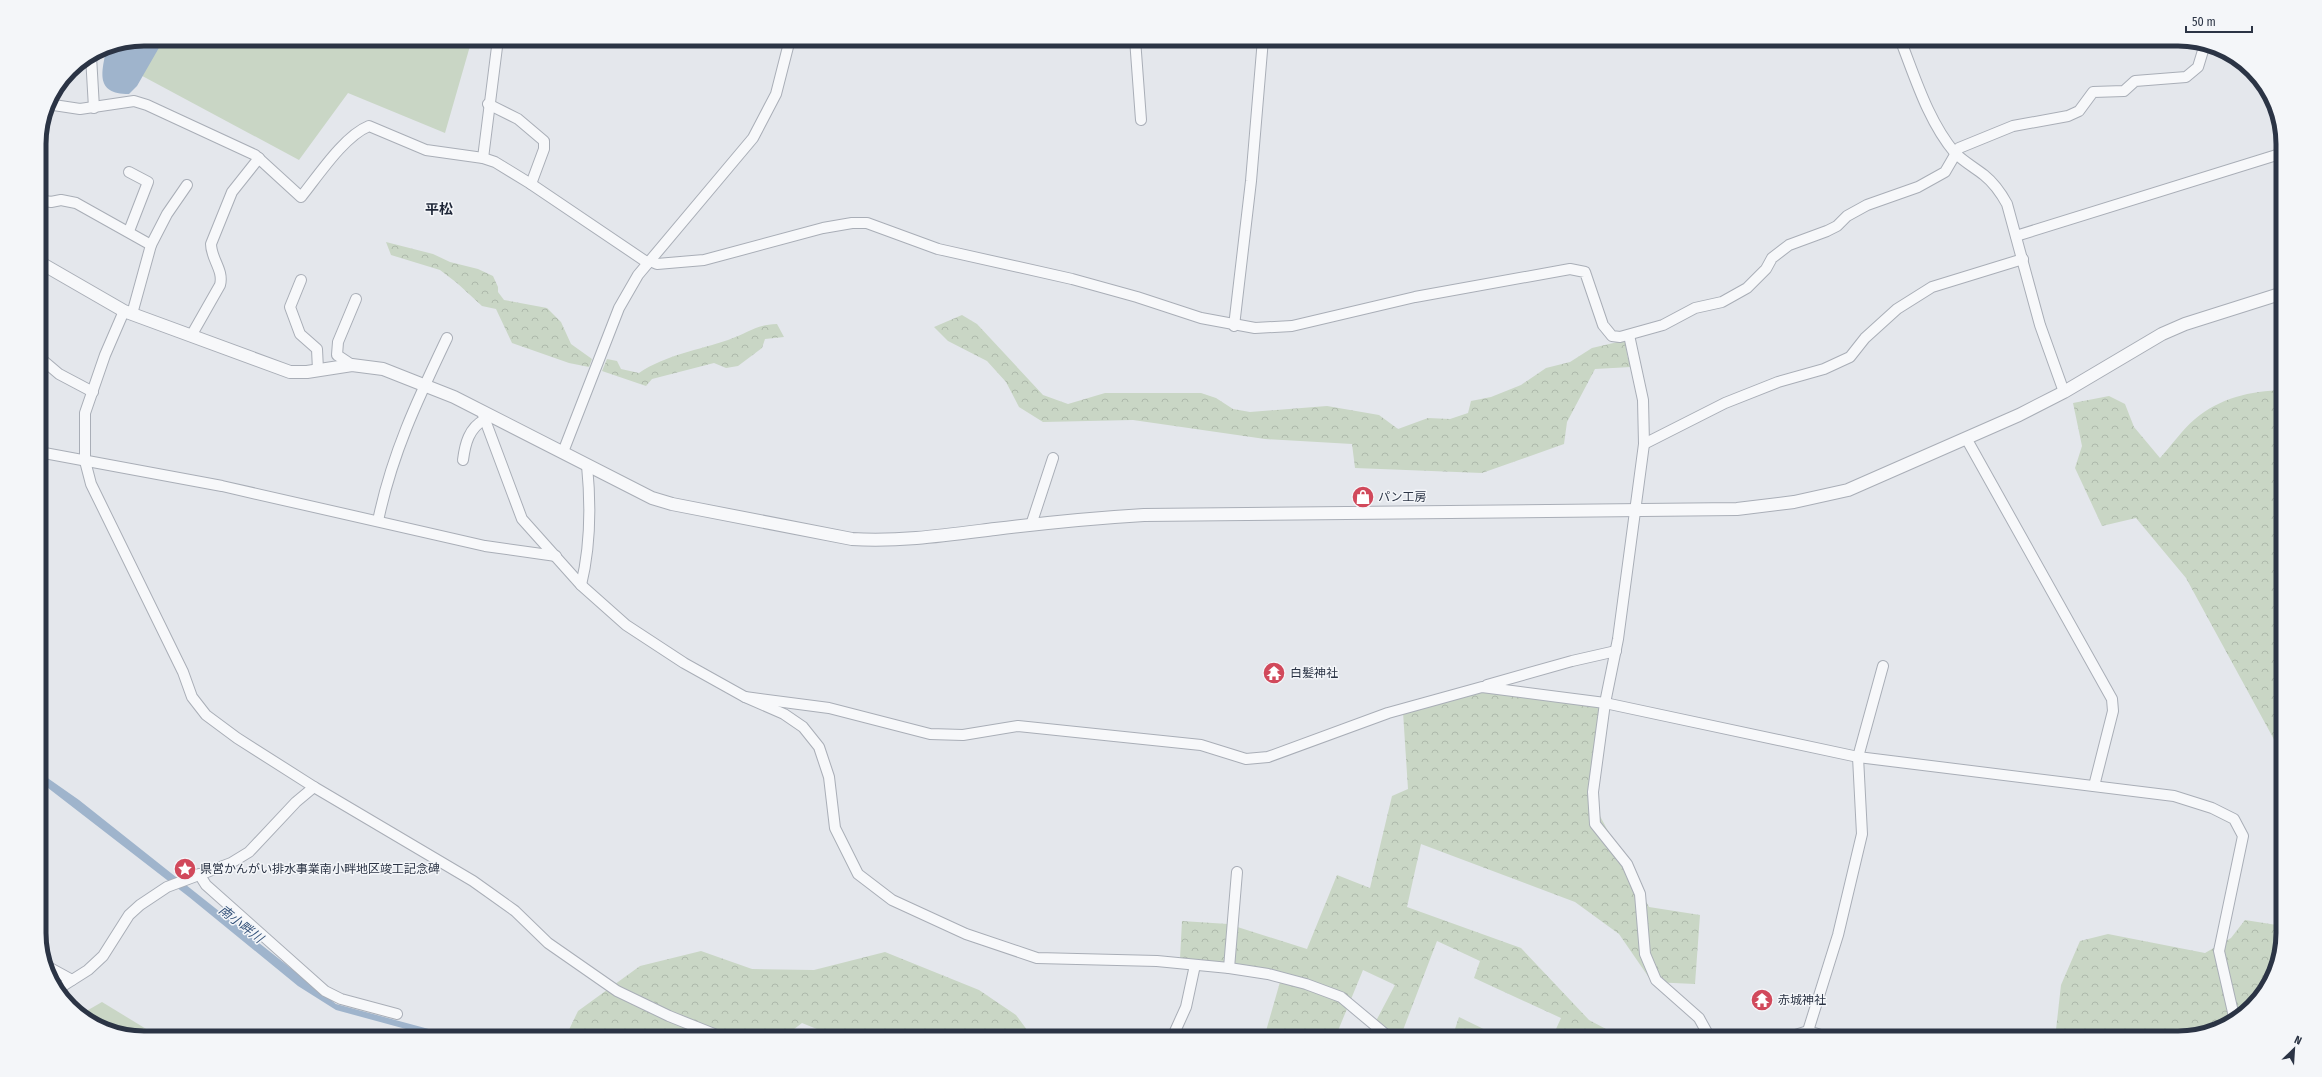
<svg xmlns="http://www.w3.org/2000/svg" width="2322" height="1077" font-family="'Fira Sans Condensed','Noto Sans JP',sans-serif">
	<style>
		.green { fill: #c9d6c5 }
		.forest { fill: url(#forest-crowns) }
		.water { fill: #9fb4cc }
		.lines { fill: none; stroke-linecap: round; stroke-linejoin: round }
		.minor-casing { stroke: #a9aeb7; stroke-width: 12 }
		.tertiary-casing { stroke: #a9aeb7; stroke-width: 14 }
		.minor { stroke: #f7f8fa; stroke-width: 10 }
		.tertiary { stroke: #f7f8fa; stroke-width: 12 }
		.labels { text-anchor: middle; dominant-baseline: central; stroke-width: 3; stroke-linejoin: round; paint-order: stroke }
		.poi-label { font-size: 12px; fill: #2b3445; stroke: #f4f6f9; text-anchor: start }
		.water-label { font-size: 13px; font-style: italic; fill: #34527a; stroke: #f4f6f9 }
		.quarter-label { font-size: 14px; font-weight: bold; fill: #1d2536; stroke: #f4f6f9 }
		.rim { fill: none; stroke: #2b3445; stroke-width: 5 }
	</style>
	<defs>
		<pattern id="forest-crowns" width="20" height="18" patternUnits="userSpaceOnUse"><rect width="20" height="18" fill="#c9d6c5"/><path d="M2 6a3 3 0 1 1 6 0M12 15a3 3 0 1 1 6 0" fill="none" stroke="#adb8ab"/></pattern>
	</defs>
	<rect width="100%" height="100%" fill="#e4e7ec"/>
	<g class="green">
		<polygon points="145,39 472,39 445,133 348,93 299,160 133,71"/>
		<polygon points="102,1002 161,1038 145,1038 104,1030 83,1013"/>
	</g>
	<g class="forest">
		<polygon points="386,242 433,254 450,262 478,269 493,276 498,287 498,292 504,300 547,308 561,322 571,344 592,359 589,367 569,363 512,343 496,309 482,306 457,283 440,270 391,255"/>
		<polygon points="962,315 977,324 1043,395 1068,404 1105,393 1201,393 1216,398 1233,409 1250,412 1327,406 1379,415 1398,429 1428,418 1450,419 1468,413 1471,401 1491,397 1521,385 1546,368 1570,362 1592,348 1626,340 1627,355 1631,367 1595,369 1567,422 1564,444 1482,473 1355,468 1352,444 1265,439 1133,420 1043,422 1019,407 1006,382 987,361 948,341 934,327"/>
		<path d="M777 324 784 337 765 339 762 348 738 366 726 368 714 363 652 379 646 386 602 371 607 359 617 361 621 369 639 373C665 355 699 350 728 340 749 333 754 325 777 324Z"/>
		<path d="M2283 390V756L2186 578 2136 518 2102 526 2075 468 2082 446 2073 403 2109 396 2125 404 2134 427 2160 458C2171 446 2182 430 2195 419 2220 398 2250 391 2283 390Z"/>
		<polygon points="1482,690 1603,706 1594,805 1649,907 1700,915 1695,984 1652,982 1619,934 1575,902 1421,844 1407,907 1521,948 1589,1020 1623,1038 1552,1038 1561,1018 1474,978 1480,961 1437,941 1400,1038 1395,1038 1376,1021 1395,985 1363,970 1335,1038 1264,1038 1282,975 1180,959 1182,921 1228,924 1307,949 1337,875 1370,888 1392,796 1408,789 1403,712"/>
		<polygon points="2245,920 2283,926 2283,933 2275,973 2236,1020 2178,1038 2067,1038 2056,1030 2061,985 2080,941 2108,934 2205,953 2231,938"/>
		<polygon points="701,951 752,969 814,970 885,952 979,990 1016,1015 1033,1038 839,1038 802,1023 789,1033 759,1029 747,1038 567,1038 566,1036 578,1011 640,966"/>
		<polygon points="1459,1017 1502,1038 1452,1038"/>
	</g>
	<g class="water">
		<path d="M145 39H164L137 86 129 94C94 94 102 71 107 46Z"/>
		<polygon points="39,772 79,800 336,1004 462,1038 439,1038 336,1010 298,986 189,897 39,781"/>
	</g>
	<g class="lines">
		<g class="minor-casing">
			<g id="minor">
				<polyline points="1135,39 1141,120"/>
				<path d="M1900 39C1915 77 1928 121 1955 153 1963 161 1975 168 1984 175 1994 183 2001 193 2007 204L2040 325 2064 392"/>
				<polyline points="91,56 94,108"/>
				<path d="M47 104 80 109 134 101 147 105 255 155 301 197C318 176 344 136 369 126L426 150 483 158 495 162 531 184 648 263"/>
				<polyline points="488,104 518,119 544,141 544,149 531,184"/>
				<polyline points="483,158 498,39"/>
				<polyline points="129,172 148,182 129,231"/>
				<polyline points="39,200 51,202 61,200 76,203 151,245 132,314"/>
				<polyline points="2016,236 2283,153"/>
				<polyline points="151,245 167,214 187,185"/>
				<polyline points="650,261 657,264 704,260 823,228 852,223 867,223 938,249 1072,279 1137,297 1201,318 1255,328 1292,326 1415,297 1570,269 1585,272 1603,325 1612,336 1620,337 1663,325 1695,308 1722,302 1747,288 1766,269 1772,258 1789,245 1827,231 1837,226 1847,216 1867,205 1918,187 1945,172 1959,148 2013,126 2068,116 2079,111 2093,92 2124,91 2135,81 2186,77 2198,67 2205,44"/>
				<polyline points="301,280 290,307 300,334 317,349 318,370"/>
				<polyline points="124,311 105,355 85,413 85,461 91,484 183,672 192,697 206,715 237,738 314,787 473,881 515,911 548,943 617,991 669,1016 724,1038"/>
				<polyline points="1234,326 1251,181 1263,39"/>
				<polyline points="1629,335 1643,400 1644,444 1618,639 1605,703 1593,792 1595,824 1627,864 1640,894 1645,954 1656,980 1699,1018 1710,1038"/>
				<path d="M191 336 220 285C224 270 211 259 211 244L232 192 259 158"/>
				<polyline points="39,357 59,374 93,392"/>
				<polyline points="352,365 337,355 338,342 356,299"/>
				<polyline points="482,412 522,519 581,585 626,625 684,663 745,697 784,714 803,727 819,747 829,777 835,828 858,874 892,900 966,934 1037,958 1157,961 1229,968 1268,974 1306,984 1341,997 1390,1038"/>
				<polyline points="1966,438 2112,699 2113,711 2094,786"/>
				<polyline points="1644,444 1725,403 1778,382 1824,369 1850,357 1865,338 1897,309 1932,287 2023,259"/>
				<polyline points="39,452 222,486 485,546 556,556"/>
				<polyline points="563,452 619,308 638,275 753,138 776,94 790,39"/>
				<path d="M463 460C465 444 469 428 484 420"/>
				<path d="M378 521C392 453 418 399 447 338"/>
				<polyline points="1031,525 1053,458"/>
				<path d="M581 585C591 545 591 506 587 465"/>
				<polyline points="1487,685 1572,661 1616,651"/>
				<polyline points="745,697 829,708 930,734 963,735 1018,726 1201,745 1246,759 1268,757 1388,713 1482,687 1605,703 1858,757 2174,796 2212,808 2234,819 2243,836 2219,951 2235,1021"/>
				<polyline points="199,874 206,885 325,991 341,999 397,1014"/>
				<polyline points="50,968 72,980"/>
				<polyline points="1229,968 1237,872"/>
				<polyline points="58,989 88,970 103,956 129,915 140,905 167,887 231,863 249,852 296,802 314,787"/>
				<polyline points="1808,1031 1838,935 1862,834 1858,757 1883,666"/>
				<polyline points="1172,1038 1186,1007 1195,965"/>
				<polyline points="1786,1038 1808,1031 1830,1038"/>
			</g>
		</g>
		<g class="tertiary-casing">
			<path id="tertiary" d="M39 262 124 311 290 372H307L352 365 383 369 454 397 652 498 672 504 852 539C900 542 947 535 995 529 1044 523 1094 518 1144 515L1737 509 1794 502 1848 490 2019 415 2064 392 2162 334 2185 324 2283 293"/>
		</g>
		<use href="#minor" class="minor"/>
		<use href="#tertiary" class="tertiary"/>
	</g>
	<defs>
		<g id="shop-disc" transform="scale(1.15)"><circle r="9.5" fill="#d1495b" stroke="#f4f6f9"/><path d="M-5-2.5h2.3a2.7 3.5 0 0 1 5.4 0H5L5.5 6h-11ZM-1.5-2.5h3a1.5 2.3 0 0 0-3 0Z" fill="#fff"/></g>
		<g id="temple-disc" transform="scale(1.15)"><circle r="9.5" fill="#d1495b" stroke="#f4f6f9"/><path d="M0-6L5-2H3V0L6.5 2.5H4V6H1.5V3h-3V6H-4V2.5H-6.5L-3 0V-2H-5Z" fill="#fff"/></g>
		<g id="sight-disc" transform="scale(1.15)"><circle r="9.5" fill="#d1495b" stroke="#f4f6f9"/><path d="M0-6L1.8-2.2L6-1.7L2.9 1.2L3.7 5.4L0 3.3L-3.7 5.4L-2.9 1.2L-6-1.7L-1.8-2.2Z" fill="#fff"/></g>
	</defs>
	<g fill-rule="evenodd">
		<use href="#shop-disc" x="1363" y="497"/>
		<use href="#temple-disc" x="1274" y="673"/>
		<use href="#sight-disc" x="185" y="869"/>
		<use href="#temple-disc" x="1762" y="1000"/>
	</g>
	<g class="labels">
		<g class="poi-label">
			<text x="1378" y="497">パン工房</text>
			<text x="1290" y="673">白髪神社</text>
			<text x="200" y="869">県営かんがい排水事業南小畔地区竣工記念碑</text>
			<text x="1778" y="1000">赤城神社</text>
		</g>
		<g class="water-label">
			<text transform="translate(241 924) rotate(38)">南小畔川</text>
		</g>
		<g class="quarter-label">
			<text x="439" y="209">平松</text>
		</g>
	</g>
	<path d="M0 0H2322V1077H0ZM144 46H2178A98 98 0 0 1 2276 144V933A98 98 0 0 1 2178 1031H144A98 98 0 0 1 46 933V144A98 98 0 0 1 144 46Z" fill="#f4f6f9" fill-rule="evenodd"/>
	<path class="rim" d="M144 46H2178A98 98 0 0 1 2276 144V933A98 98 0 0 1 2178 1031H144A98 98 0 0 1 46 933V144A98 98 0 0 1 144 46Z"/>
	<g transform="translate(2294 1049) rotate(25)" stroke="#f4f6f9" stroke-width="3" paint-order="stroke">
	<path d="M0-3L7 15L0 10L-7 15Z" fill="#2b3445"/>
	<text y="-6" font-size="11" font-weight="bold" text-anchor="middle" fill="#2b3445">N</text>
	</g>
	<path d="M2186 26v6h66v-6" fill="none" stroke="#2b3445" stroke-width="2"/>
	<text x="2192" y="26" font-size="12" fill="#2b3445" stroke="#f4f6f9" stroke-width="3" paint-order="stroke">50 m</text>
</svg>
